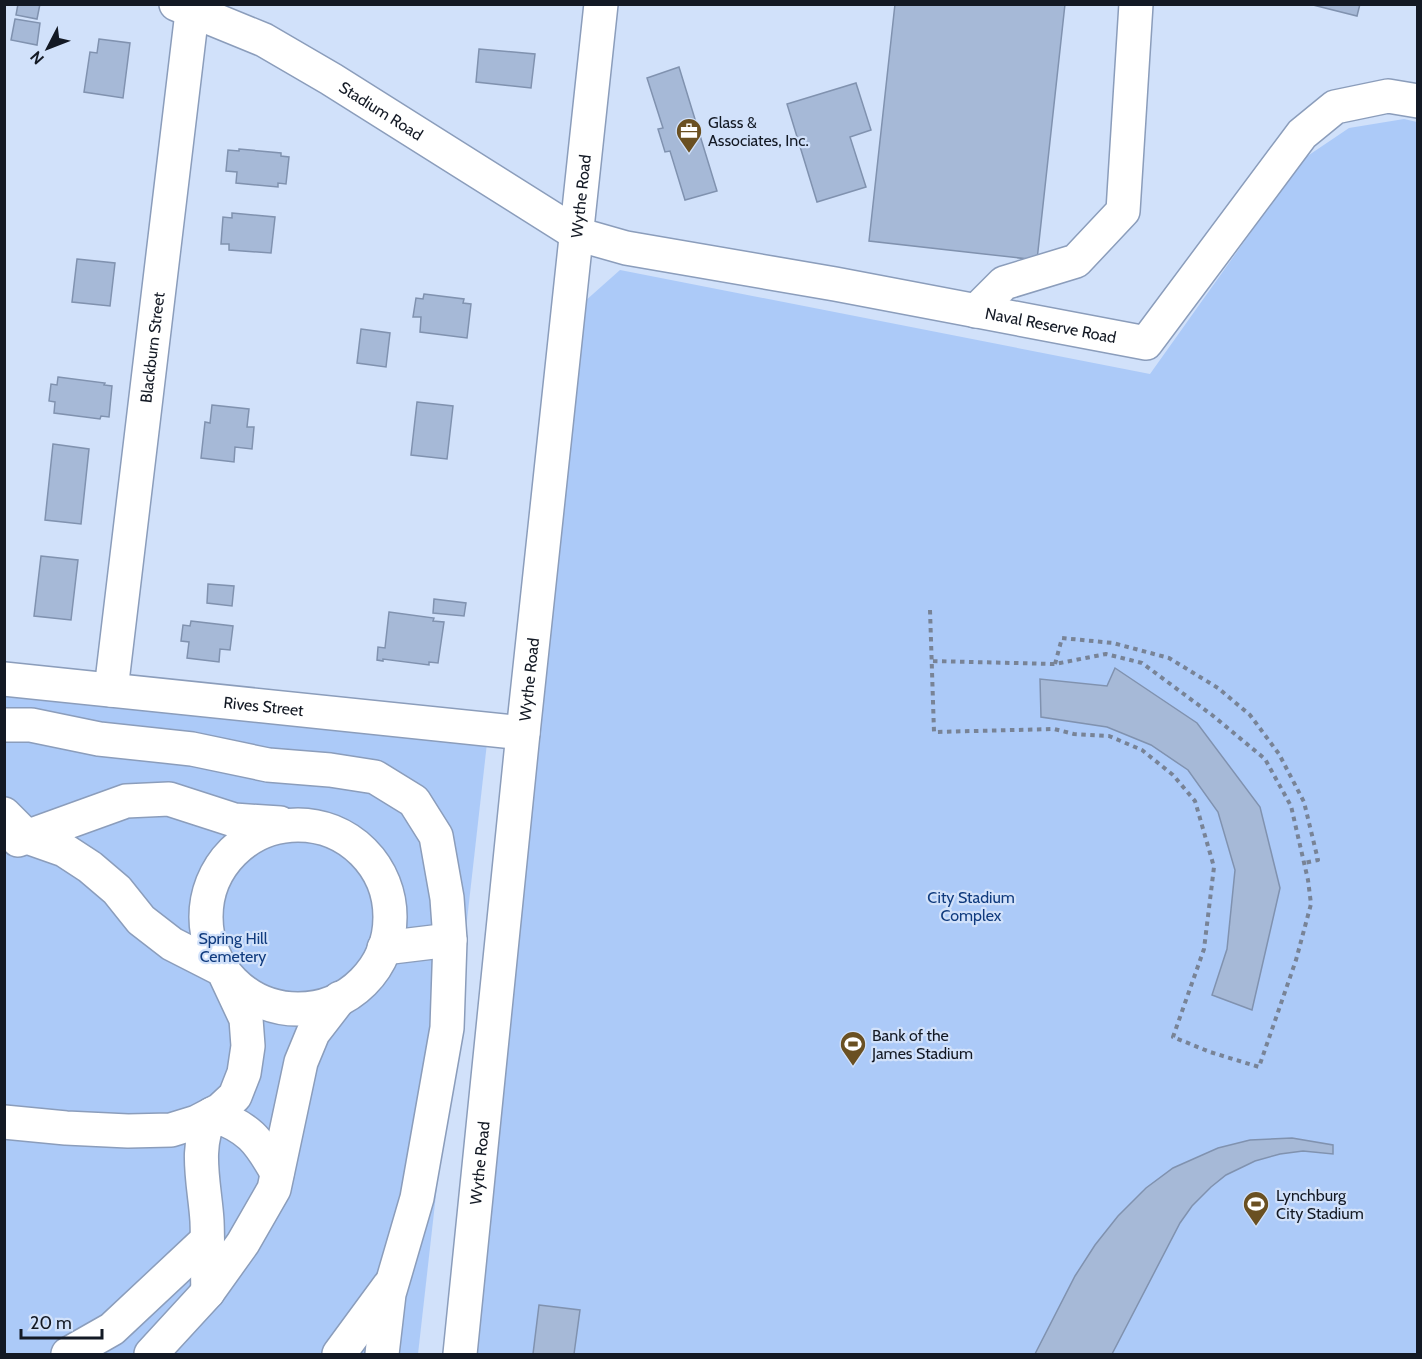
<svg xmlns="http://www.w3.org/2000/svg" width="1422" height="1359" font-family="Cabin,sans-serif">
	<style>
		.green { fill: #accaf8 }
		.building { fill: #a6b9d7; stroke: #8092af; stroke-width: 1.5 }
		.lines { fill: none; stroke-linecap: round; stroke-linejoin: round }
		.minor-casing { stroke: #8b9dbb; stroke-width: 36 }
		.path { stroke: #788396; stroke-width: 4; stroke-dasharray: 4.5 4.5; stroke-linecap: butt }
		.minor { stroke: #fff; stroke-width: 33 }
		.labels { text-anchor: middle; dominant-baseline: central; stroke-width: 4.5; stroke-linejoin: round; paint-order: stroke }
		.street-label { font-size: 16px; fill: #131924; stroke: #d1e1fa }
		.poi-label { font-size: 16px; fill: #131924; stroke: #d1e1fa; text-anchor: start }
		.park-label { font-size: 16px; fill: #103b7e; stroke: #d1e1fa }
	</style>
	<rect width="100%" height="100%" fill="#d1e1fa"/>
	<g class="green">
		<polygon points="1404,119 1417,122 1417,1354 476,1354 584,302 620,270 1150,374 1303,159 1349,128"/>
		<polygon points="5,693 487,743 418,1354 5,1354"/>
	</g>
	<g class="building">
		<polygon points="18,4 40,4 37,19 16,15"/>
		<polygon points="895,4 1065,4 1037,260 869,241"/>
		<polygon points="1309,4 1360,4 1357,16"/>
		<polygon points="15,19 40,23 37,45 11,40"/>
		<polygon points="99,39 130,43 123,98 84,92 90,52 97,53"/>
		<polygon points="479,49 535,54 531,88 476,82"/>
		<polygon points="679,67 717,191 685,200 670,151 665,152 658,129 663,128 647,78"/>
		<polygon points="856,83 871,130 850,137 866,187 817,202 787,104"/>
		<polygon points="239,149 281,153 281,156 289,157 286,184 278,183 278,187 236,183 237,172 226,171 228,150 239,151"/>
		<polygon points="232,213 275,217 271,253 229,250 229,244 221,244 223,217 232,218"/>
		<polygon points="77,259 115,263 110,306 72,302"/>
		<polygon points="424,294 464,299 463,303 471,304 467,338 420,332 421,317 413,317 416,298 423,299"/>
		<polygon points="361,329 390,333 386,367 357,363"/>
		<polygon points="58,377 105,383 104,385 112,386 109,417 101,416 100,419 54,413 55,402 49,401 51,384 57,385"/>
		<polygon points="417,402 453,406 447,459 411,455"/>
		<polygon points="212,405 249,409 247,427 254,427 252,449 235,447 234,462 201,458 205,422 210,423"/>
		<polygon points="53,444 89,449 81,524 45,520"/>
		<polygon points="41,556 78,560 71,620 34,616"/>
		<polygon points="208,584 234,586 232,606 207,603"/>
		<polygon points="434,599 466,603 464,616 433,613"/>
		<polygon points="389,612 434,618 433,621 444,622 438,663 429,662 429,665 383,659 383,661 377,660 378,647 385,648"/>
		<polygon points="191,621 233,626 230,650 220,649 219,662 187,658 189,642 181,641 183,625 190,626"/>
		<polygon points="1115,668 1197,723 1260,807 1280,888 1252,1010 1212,995 1227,949 1235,870 1218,812 1188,770 1151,745 1107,727 1041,717 1040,679 1107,686"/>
		<polygon points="1292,1138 1333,1145 1333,1154 1303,1151 1280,1154 1255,1161 1226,1175 1211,1187 1192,1206 1180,1223 1112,1354 1035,1354 1075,1276 1095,1245 1118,1216 1146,1188 1173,1168 1218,1148 1250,1140"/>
		<polygon points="539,1305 580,1310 574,1354 533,1354"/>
	</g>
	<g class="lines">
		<g class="minor-casing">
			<g id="minor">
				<path id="s1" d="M176 4 264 40 331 79 577 234 626 248 835 284 1146 343 1302 134 1335 107 1388 96 1418 101"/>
				<polyline points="976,311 1004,283 1076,261 1123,211 1136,4"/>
				<path id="s2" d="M4 679 523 733"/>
				<path id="s3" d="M111 690 193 4"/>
				<polyline points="4,725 31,725 99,739 192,749 268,765 330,770 375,777 414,801 436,836 447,898 450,940 447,1028 417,1198 389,1294 382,1354"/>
				<polyline points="4,814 27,837 64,850 90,867 117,890 141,920 172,944 223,970 246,1019 248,1046 244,1073 235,1096 220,1110 197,1122 171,1130 128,1131 66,1128 4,1122"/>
				<circle cx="298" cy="917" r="92"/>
				<polyline points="18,840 126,801 169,799 234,820 280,823"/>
				<polyline points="384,948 450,940"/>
				<path d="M208 1292C207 1268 208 1244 207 1221 205 1186 193 1146 212 1114 249 1128 258 1139 277 1173"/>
				<polyline points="68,1354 112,1329 207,1240"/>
				<polyline points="151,1354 208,1292 243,1243 274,1189 301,1062 313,1033 340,998"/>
				<polyline points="339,1354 389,1286"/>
				<path id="s4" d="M460 1354 523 733 601 4"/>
			</g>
		</g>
		<g class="path">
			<polyline points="930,610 934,732 1054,729 1074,734 1109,736 1142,750 1173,775 1195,801 1214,867 1204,949 1173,1037 1210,1052 1259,1067 1296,960 1311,904 1308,880 1291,806 1265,759 1212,715 1142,663 1106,654 1055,664 931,661"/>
			<polyline points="1055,664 1062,638 1113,643 1169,658 1218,688 1250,715 1279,754 1304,802 1318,860 1304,863"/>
		</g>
		<use href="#minor" class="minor"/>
	</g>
	<defs>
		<g id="office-pin" transform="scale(1.35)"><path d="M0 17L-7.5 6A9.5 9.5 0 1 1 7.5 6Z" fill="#6a5022" stroke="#d1e1fa"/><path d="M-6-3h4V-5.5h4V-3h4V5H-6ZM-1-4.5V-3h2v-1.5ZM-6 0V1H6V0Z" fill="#fff"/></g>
		<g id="stadium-pin" transform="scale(1.35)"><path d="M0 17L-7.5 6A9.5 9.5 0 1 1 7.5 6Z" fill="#6a5022" stroke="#d1e1fa"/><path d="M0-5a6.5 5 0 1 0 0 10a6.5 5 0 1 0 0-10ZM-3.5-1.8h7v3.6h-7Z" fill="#fff"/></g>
	</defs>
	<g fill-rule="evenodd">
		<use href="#office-pin" x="689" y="131"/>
		<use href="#stadium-pin" x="853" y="1044"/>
		<use href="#stadium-pin" x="1256" y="1204"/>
	</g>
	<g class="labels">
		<g class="street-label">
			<text stroke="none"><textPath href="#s1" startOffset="232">Stadium Road</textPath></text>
			<text stroke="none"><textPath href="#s4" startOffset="1164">Wythe Road</textPath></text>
			<text stroke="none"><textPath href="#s1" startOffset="946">Naval Reserve Road</textPath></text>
			<text stroke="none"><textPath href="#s3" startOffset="345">Blackburn Street</textPath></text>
			<text stroke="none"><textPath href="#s4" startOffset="678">Wythe Road</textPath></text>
			<text stroke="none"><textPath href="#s2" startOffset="261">Rives Street</textPath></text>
			<text stroke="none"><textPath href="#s4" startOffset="192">Wythe Road</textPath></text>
		</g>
		<g class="poi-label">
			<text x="708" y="122">Glass &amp;<tspan x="708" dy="18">Associates, Inc.</tspan></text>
			<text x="872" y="1035">Bank of the<tspan x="872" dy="18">James Stadium</tspan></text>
			<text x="1276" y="1195">Lynchburg<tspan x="1276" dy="18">City Stadium</tspan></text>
		</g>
		<g class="park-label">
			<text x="971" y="897">City Stadium<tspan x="971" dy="18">Complex</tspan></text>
			<text x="233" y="938">Spring Hill<tspan x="233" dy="18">Cemetery</tspan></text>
		</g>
	</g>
	<rect width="1422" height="1359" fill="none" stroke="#131924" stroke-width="12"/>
	<g transform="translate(48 48) rotate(228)" stroke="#d1e1fa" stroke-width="4.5" paint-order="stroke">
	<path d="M0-4.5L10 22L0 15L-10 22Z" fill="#131924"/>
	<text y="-9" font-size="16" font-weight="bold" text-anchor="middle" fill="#131924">N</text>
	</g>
	<path d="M21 1329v9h81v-9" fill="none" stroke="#131924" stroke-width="3"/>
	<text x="30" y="1329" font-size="18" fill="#131924" stroke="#d1e1fa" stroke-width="4.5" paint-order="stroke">20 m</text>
</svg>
